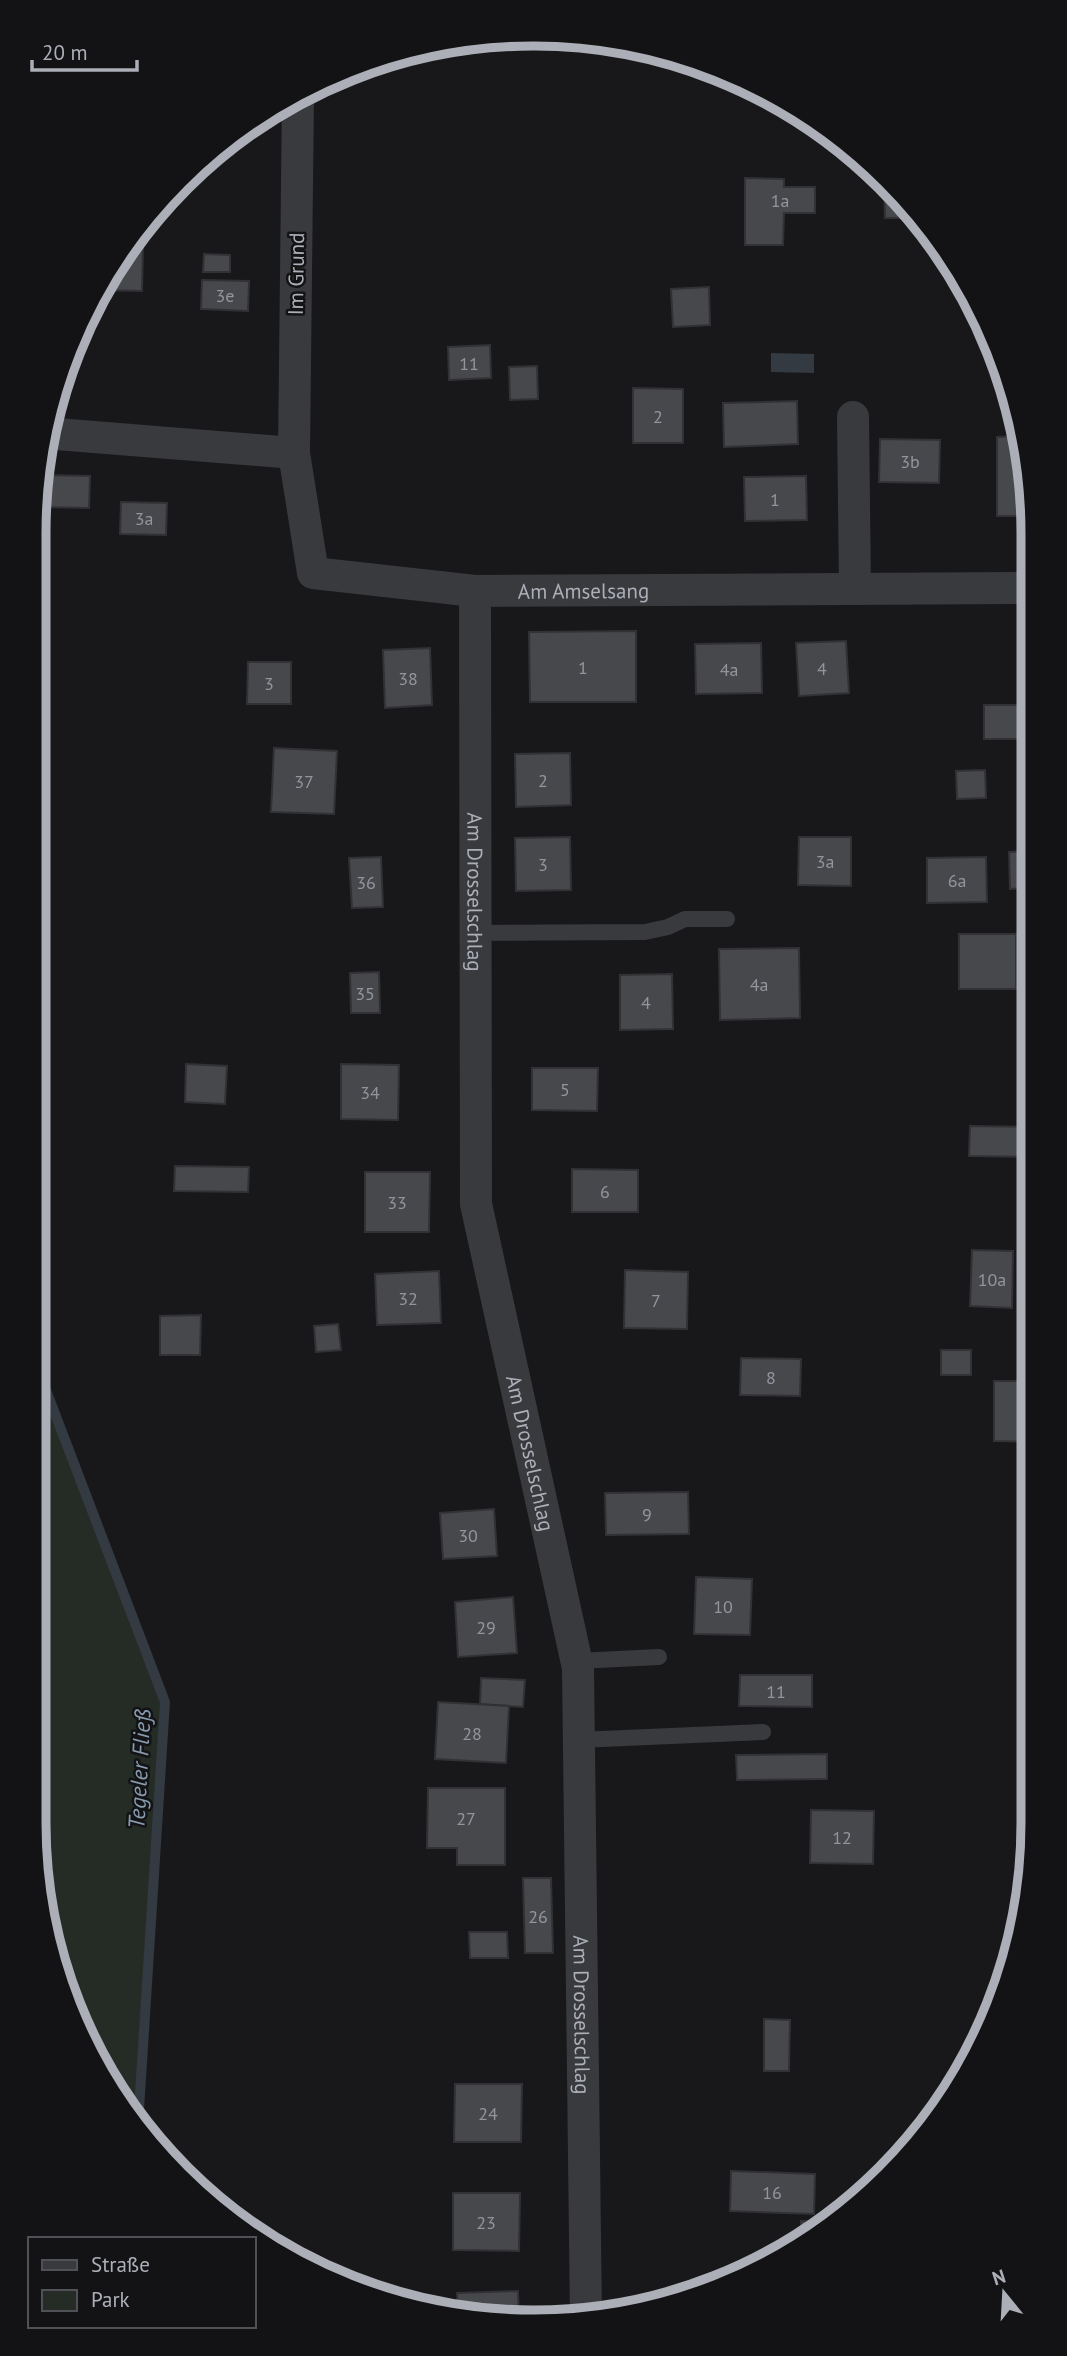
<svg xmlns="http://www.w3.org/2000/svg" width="1067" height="2356" font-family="'PT Sans',sans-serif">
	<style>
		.green { fill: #252c26 }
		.water { fill: #333a42 }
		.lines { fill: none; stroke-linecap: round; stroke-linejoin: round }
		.stream { stroke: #333a42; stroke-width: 10 }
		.building { fill: #47484c; stroke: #323236; stroke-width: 2 }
		.lane { stroke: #393a3e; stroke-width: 16 }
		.street { stroke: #393a3e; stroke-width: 32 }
		.labels { text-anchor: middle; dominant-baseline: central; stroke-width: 5; stroke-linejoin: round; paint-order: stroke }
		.number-label { font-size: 18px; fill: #93959d }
		.street-label { font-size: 21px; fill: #acafb8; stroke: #131315 }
		.water-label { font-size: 23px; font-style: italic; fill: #879baf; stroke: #131315 }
		.rim { fill: none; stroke: #acafb8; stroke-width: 9 }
	</style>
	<rect width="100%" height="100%" fill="#18181a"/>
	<polygon class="green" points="33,1356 165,1702 138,2125 100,2072 60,1984 33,1823"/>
	<polygon class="water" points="771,353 814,354 814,373 771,372"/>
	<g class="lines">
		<polyline class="stream" points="33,1356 165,1702 138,2125"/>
	</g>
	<g class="building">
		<polygon points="745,178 784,179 784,187 815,187 815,213 784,213 783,245 745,245"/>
		<polygon points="884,183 919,218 885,218"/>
		<polygon points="124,247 143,247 142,291 99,290"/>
		<polygon points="204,254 230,255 230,272 203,272"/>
		<polygon points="202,280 249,281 248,311 201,309"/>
		<polygon points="709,287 710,325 673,327 671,289"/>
		<polygon points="490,345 491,378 449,380 448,347"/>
		<polygon points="537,366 538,399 510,400 509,367"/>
		<polygon points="633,388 683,389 683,443 633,443"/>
		<polygon points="797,401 798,444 724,447 723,403"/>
		<polygon points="1021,436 1029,468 1030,516 997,516 997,437"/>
		<polygon points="880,439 940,440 939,483 879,482"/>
		<polygon points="43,475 90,476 89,508 43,507"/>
		<polygon points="806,476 807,520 745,521 744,477"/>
		<polygon points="121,502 167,503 166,535 120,534"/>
		<polygon points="636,631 636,702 530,702 529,632"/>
		<polygon points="846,641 849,693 799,696 796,643"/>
		<polygon points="761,643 762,693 696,694 695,644"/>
		<polygon points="430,648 432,705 385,708 383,650"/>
		<polygon points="248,662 291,662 291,704 247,704"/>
		<rect x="984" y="705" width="46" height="34"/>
		<polygon points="274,748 337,751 334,814 271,812"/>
		<polygon points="570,753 571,805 516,807 515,754"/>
		<polygon points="985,770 986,798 957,799 956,771"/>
		<polygon points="570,837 571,890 516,891 515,838"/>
		<polygon points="799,837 851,837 851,886 798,885"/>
		<polygon points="1031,851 1031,888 1010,889 1009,852"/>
		<polygon points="381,857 383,907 352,908 349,858"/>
		<polygon points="986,857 987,902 927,903 927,858"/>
		<rect x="959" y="934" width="57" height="55"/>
		<polygon points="799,948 800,1018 720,1020 719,949"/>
		<polygon points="379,972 380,1013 351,1013 350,973"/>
		<polygon points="672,974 673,1029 620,1030 620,975"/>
		<polygon points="186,1064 227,1066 225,1104 185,1102"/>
		<polygon points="341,1064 399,1065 398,1120 341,1119"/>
		<polygon points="532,1068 598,1068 597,1111 532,1110"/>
		<polygon points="970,1126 1032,1127 1032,1157 969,1156"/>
		<polygon points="175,1166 249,1167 248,1192 174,1191"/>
		<polygon points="572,1169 638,1170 638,1212 572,1212"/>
		<polygon points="365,1172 430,1172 429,1232 365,1232"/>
		<polygon points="972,1250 1013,1251 1012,1308 970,1306"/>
		<polygon points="625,1270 688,1272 687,1329 624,1328"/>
		<polygon points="439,1271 441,1323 377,1325 375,1274"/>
		<polygon points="201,1315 200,1355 160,1355 160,1316"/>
		<polygon points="338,1324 341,1350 316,1352 314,1326"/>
		<rect x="941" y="1350" width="30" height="25"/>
		<polygon points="741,1358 801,1359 800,1396 740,1395"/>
		<polygon points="994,1381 1032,1381 1033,1442 994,1441"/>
		<polygon points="688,1492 689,1534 606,1535 605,1493"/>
		<polygon points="494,1509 497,1556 443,1559 440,1513"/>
		<polygon points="696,1577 752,1579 750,1635 694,1634"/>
		<polygon points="513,1597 517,1653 458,1657 455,1602"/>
		<polygon points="740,1675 812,1675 812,1707 739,1706"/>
		<polygon points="481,1678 525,1680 523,1707 480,1704"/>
		<polygon points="438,1702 509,1706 506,1763 435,1759"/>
		<polygon points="827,1754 827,1779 737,1780 736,1755"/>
		<polygon points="428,1788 505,1788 505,1865 457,1865 457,1848 427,1848"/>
		<polygon points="811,1810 874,1811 873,1864 810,1863"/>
		<polygon points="523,1878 551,1878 553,1953 525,1953"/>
		<polygon points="469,1932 507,1932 508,1958 470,1958"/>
		<polygon points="764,2019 790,2020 789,2071 764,2071"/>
		<polygon points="455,2084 522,2084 521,2142 454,2142"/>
		<polygon points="731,2171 815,2174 814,2214 730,2211"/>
		<polygon points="453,2193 520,2193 519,2251 453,2250"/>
		<polygon points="801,2221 826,2221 801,2241"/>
		<polygon points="518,2291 519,2321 458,2315 457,2293"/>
	</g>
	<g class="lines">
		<g class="lane">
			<polyline points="475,933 645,932 668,927 685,919 727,919"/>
			<polyline points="577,1661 659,1657"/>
			<polyline points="579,1740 763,1732"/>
		</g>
		<g class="street">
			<path id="s1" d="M298 95 294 453 313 573 475 591 1030 588"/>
			<polyline points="853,417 855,589"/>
			<polyline points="44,433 294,453"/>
			<path id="s2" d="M475 591 476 1204 578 1668 586 2318"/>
		</g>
	</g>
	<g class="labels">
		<g class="number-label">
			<text x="780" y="200">1a</text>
			<text x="225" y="295">3e</text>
			<text x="469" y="363">11</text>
			<text x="658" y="416">2</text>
			<text x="910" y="461">3b</text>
			<text x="775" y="499">1</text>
			<text x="144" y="518">3a</text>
			<text x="583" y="667">1</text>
			<text x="822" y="668">4</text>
			<text x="729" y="669">4a</text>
			<text x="408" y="678">38</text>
			<text x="269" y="683">3</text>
			<text x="543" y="780">2</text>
			<text x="304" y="781">37</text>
			<text x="825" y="861">3a</text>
			<text x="543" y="864">3</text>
			<text x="957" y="880">6a</text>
			<text x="366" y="882">36</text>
			<text x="759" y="984">4a</text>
			<text x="365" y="993">35</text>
			<text x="646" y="1002">4</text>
			<text x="565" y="1089">5</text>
			<text x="370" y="1092">34</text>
			<text x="605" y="1191">6</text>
			<text x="397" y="1202">33</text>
			<text x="992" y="1279">10a</text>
			<text x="408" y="1298">32</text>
			<text x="656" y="1300">7</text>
			<text x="771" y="1377">8</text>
			<text x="647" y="1514">9</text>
			<text x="468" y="1535">30</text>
			<text x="723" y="1606">10</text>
			<text x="486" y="1627">29</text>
			<text x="776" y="1691">11</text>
			<text x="472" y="1733">28</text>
			<text x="466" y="1818">27</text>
			<text x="842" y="1837">12</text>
			<text x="538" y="1916">26</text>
			<text x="488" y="2113">24</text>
			<text x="772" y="2192">16</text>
			<text x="486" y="2222">23</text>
		</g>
		<g class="street-label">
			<text transform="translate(296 274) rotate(-89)">Im Grund</text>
			<text stroke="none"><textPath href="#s1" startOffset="751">Am Amselsang</textPath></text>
			<text stroke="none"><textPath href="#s2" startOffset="301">Am Drosselschlag</textPath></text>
			<text stroke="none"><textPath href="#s2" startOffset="868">Am Drosselschlag</textPath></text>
			<text stroke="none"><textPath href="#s2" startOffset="1435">Am Drosselschlag</textPath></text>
		</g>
		<g class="water-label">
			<text transform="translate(139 1769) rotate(-87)">Tegeler Fließ</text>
		</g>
	</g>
	<path d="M0 0H1067V2356H0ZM533 46H534A487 487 0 0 1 1021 533V1823A487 487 0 0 1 534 2310H533A487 487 0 0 1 46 1823V533A487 487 0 0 1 533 46Z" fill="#131315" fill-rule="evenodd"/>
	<path class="rim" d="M533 46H534A487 487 0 0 1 1021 533V1823A487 487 0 0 1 534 2310H533A487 487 0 0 1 46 1823V533A487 487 0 0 1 533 46Z"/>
	<rect x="28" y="2237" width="228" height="91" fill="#131315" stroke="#505156" stroke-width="2"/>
	<rect x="42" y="2260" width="35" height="10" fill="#393a3e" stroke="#505156" stroke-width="2"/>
	<text x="91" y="2272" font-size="21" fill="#acafb8">Straße</text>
	<rect x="42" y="2290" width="35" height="21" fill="#252c26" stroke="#505156" stroke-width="2"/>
	<text x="91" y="2307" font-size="21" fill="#acafb8">Park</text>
	<g transform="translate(1004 2293) rotate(342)" stroke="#131315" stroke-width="5" paint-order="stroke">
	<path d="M0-5L12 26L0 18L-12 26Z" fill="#acafb8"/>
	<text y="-10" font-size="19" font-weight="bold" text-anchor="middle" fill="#acafb8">N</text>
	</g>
	<path d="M32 60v10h105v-10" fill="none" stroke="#acafb8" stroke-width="3.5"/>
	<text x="42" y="60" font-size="21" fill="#acafb8" stroke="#131315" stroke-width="5" paint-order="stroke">20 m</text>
</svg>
